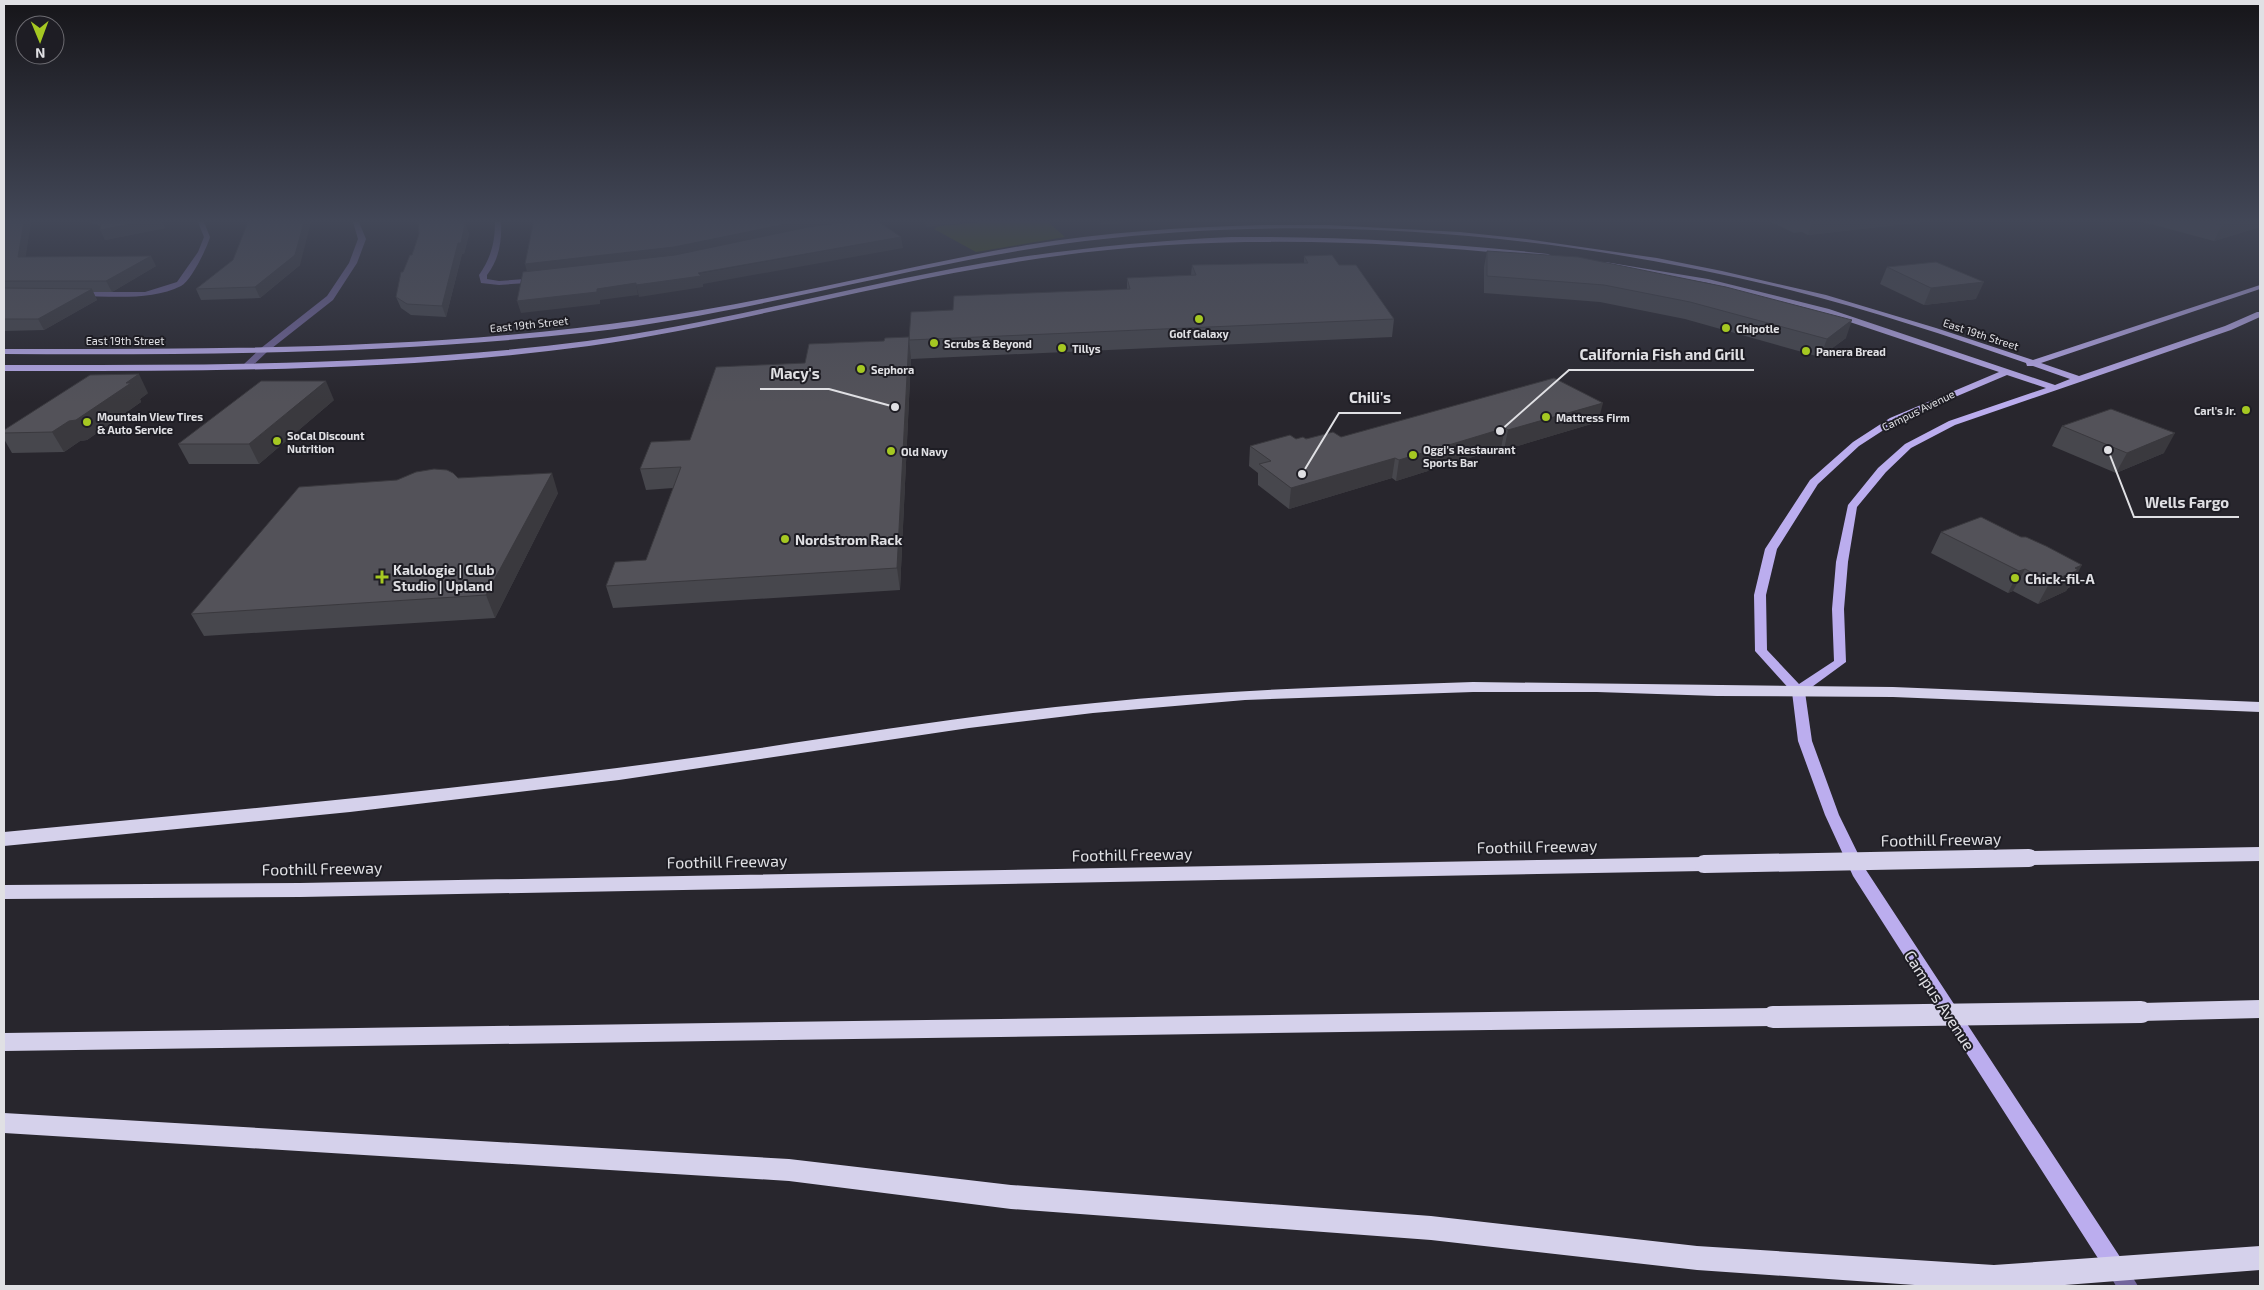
<svg xmlns="http://www.w3.org/2000/svg" width="2264" height="1290" font-family="'Exo 2',sans-serif">
	<style>
		.green { fill: #42520a }
		.lines { fill: none; stroke-linecap: round; stroke-linejoin: round }
		.minor { fill: #72669b; fill-rule: evenodd }
		.major { fill: #bbadee; fill-rule: evenodd }
		.highway { fill: #d5d1eb; fill-rule: evenodd }
		.highway-bridge-far1 { stroke: #d5d1eb; stroke-width: 18 }
		.highway-bridge { stroke: #d5d1eb; stroke-width: 22 }
		.wall { fill: #47474d }
		.shaded-wall { fill: #3a393e }
		.building { fill: #535259; stroke: #3a393e }
		.poi-dot { fill: #a5c822; stroke: #1e1d24; stroke-width: 2 }
		.labels { text-anchor: middle; dominant-baseline: central; stroke-width: 4; stroke-linejoin: round; paint-order: stroke }
		.far-street-label { font-size: 11px; fill: #e0e0e4; stroke: #1e1d24 }
		.far-poi-label { font-size: 11px; font-weight: bold; fill: #e0e0e4; stroke: #1e1d24; text-anchor: start }
		.poi-label { font-size: 14px; font-weight: bold; fill: #e0e0e4; stroke: #1e1d24; text-anchor: start }
		.near-street-label { font-size: 16px; fill: #e0e0e4; stroke: #1e1d24 }
		.leader { fill: none; stroke: #e0e0e4; stroke-width: 2 }
		.callout-dot { fill: #e0e0e4; stroke: #1e1d24; stroke-width: 2 }
		.callout-label { font-size: 15px; text-anchor: middle; font-weight: bold; fill: #e0e0e4; stroke: #1e1d24; stroke-width: 4; stroke-linejoin: round; paint-order: stroke }
	</style>
	<rect width="100%" height="100%" fill="#28262d"/>
	<polygon class="green" points="983,222 1048,222 1065,237 976,252 934,229 939,226"/>
	<g class="lines">
		<g class="minor">
			<path d="M198 222H204L210 237C207 248 191 281 181 286 152 301 110 296 78 296L74 294 78 292H145L177 282 198 252 204 237Z"/>
			<polygon points="353,222 359,222 366,239 357,263 333,300 267,352 250,368 244,368 244,364 261,348 327,296 349,263 358,239"/>
			<path d="M495 222H501C502 242 499 259 487 275V279L499 281 538 278 542 280 541 282 499 285 481 283 479 275C491 258 495 242 495 222Z"/>
			<polygon points="2117,1260 2124,1263 2138,1286 2116,1286 2107,1270 2110,1263"/>
		</g>
		<g class="major">
			<path d="M1262 225H1328L1460 232 1526 239 1657 258 1722 271 1826 295 1936 328 2033 360 2260 285V289L2041 363 2079 376 2225 326 2257 312H2260V317L2231 330 1955 425 1911 448 1886 472 1857 507 1848 562 1844 609 1846 662 1805 692 1812 741 1839 815 1866 870 2124 1263 2127 1270 2124 1277 2117 1280 2110 1277 1853 876 1825 815 1798 741 1792 692 1755 651 1754 595 1765 549 1810 480 1853 442 1890 418 1999 372 1823 313 1708 283 1601 264 1605 262 1708 279 1829 309 2055 385 2070 379 2033 366H2027L2026 363C1948 336 1870 310 1790 290 1562 234 1319 212 1085 241 919 262 757 313 590 332 395 354 199 355 4 354V349C218 349 433 350 646 319 774 301 900 267 1027 245 1105 232 1184 227 1262 225ZM2007 375 2046 388 1949 421 1905 444 1878 468 1848 505 1836 562 1832 609 1834 661 1799 684 1767 650 1766 595 1777 549 1818 484 1859 446 1896 422Z"/>
			<path d="M1231 237C1337 236 1442 242 1548 254L1552 256 1548 258C1379 239 1210 234 1042 258 889 280 741 324 589 346 396 372 199 371 4 371V365C199 365 394 366 587 341 721 323 851 286 984 263 1066 249 1148 241 1231 237Z"/>
		</g>
		<g class="highway">
			<path d="M1473 682 1893 687 2260 702V712L1893 697 1717 696 1597 692H1473L1245 700 1093 713 969 728 619 780 350 812 4 846V832C209 813 413 794 617 768 776 748 935 718 1095 703 1221 690 1347 686 1473 682Z"/>
			<polygon points="2260,847 2260,861 2029,865 2022,863 2020,858 2022,853 2029,851"/>
			<polygon points="1704,857 1711,859 1713,864 1711,869 1704,871 300,897 4,899 4,885 300,883"/>
			<polygon points="2260,1000 2260,1018 2141,1021 2134,1018 2131,1012 2134,1006 2141,1003"/>
			<polygon points="1773,1008 1780,1011 1784,1017 1780,1023 1773,1026 4,1051 4,1033"/>
			<polygon points="4,1113 789,1159 1011,1185 1431,1216 1697,1246 1994,1265 2260,1246 2260,1270 2052,1286 1929,1286 1697,1270 1431,1240 1011,1209 789,1181 4,1133"/>
		</g>
		<polyline class="highway-bridge-far1" points="1704,864 2029,858"/>
		<polyline class="highway-bridge" points="1773,1017 2141,1012"/>
	</g>
	<g class="wall">
		<polygon points="4,222 31,222 25,257 156,266 112,292 93,292 97,300 44,330 4,331"/>
		<polygon points="88,222 162,222 165,228 105,240 101,226"/>
		<polygon points="1771,222 1923,222 1808,235 1802,232 1794,233"/>
		<polygon points="2143,222 2260,222 2260,227 2214,241"/>
		<polygon points="465,223 469,234 464,254 462,254 446,317 411,315 401,308 396,297 403,272 412,255 419,234"/>
		<polygon points="1487,251 1846,338 1820,357 1685,319 1600,302 1484,293 1484,267"/>
		<polygon points="1304,256 1339,265 1394,319 1392,337 911,359 911,357 900,590 613,608 606,586 646,560 673,488 646,490 640,469 690,440 805,363 884,341 909,337 953,310 1127,289 1127,278 1191,275 1192,265 1304,263"/>
		<polygon points="233,260 300,265 260,298 201,300 196,289"/>
		<polygon points="1887,267 1976,299 1924,305 1880,284"/>
		<polygon points="148,393 140,399 141,402 87,440 80,441 64,452 12,453 4,439 4,430"/>
		<polygon points="334,400 259,464 189,464 178,444"/>
		<polygon points="1598,422 1504,450 1501,448 1396,481 1392,478 1289,509 1258,485 1258,473 1249,466 1250,446 1296,439 1341,437"/>
		<polygon points="2062,426 2164,453 2116,473 2052,446"/>
		<polygon points="458,478 558,493 495,618 204,636 191,614"/>
		<polygon points="1941,532 2070,587 2068,588 2066,591 2038,604 2013,591 2008,593 1931,553"/>
	</g>
	<g class="shaded-wall">
		<polygon points="24,222 31,222 24,268 18,257"/>
		<polygon points="140,222 162,222 165,228 105,240 100,230"/>
		<polygon points="304,222 311,222 300,265 260,298 255,287"/>
		<polygon points="796,222 866,222 677,258 528,276 525,264"/>
		<polygon points="925,222 966,222 926,227"/>
		<polygon points="1101,222 1131,222 1101,225"/>
		<polygon points="1812,222 1923,222 1808,235"/>
		<polygon points="2234,222 2260,222 2260,227 2214,241 2222,225"/>
		<polygon points="465,223 469,234 464,254 462,254 446,317 442,306 458,243"/>
		<polygon points="901,237 903,248 703,284 703,287 639,297 636,285"/>
		<polygon points="151,256 156,266 112,292 106,281"/>
		<polygon points="1984,282 1976,299 1924,305 1931,288"/>
		<polygon points="636,283 638,295 600,300 600,304 521,313 517,301"/>
		<polygon points="92,289 97,300 44,330 38,319"/>
		<polygon points="1852,320 1846,338 1820,357 1827,339"/>
		<polygon points="909,340 911,357 900,590 897,568"/>
		<polygon points="139,374 148,393 140,399 141,402 87,440 80,441 64,452 52,432"/>
		<polygon points="326,381 334,400 259,464 249,444"/>
		<polygon points="1603,403 1598,422 1504,450 1508,430"/>
		<polygon points="1505,428 1501,448 1396,481 1399,460"/>
		<polygon points="2175,433 2164,453 2116,473 2127,453"/>
		<polygon points="1395,458 1392,478 1289,509 1291,488"/>
		<polygon points="552,473 558,493 495,618 486,595"/>
		<polygon points="2082,565 2070,587 2068,588 2066,591 2038,604 2050,582 2075,568"/>
		<polygon points="2025,569 2013,591 2008,593 2019,571"/>
	</g>
	<g class="building">
		<polygon points="4,222 24,222 18,257 151,256 106,281 4,281"/>
		<polygon points="101,222 140,222 100,230"/>
		<polygon points="248,222 304,222 295,255 255,287 196,289 233,260"/>
		<polygon points="418,222 464,222 465,223 461,243 458,243 442,306 407,304 396,297 401,272 403,272 410,255 412,255 419,234"/>
		<polygon points="533,222 796,222 674,247 525,264 533,224"/>
		<polygon points="846,222 879,222 901,237 698,273 701,276 636,285 636,283 597,289 597,292 517,301 523,272 675,255 808,227"/>
		<polygon points="2209,222 2234,222 2222,225"/>
		<polygon points="1487,251 1578,257 1726,287 1852,320 1827,339 1690,302 1604,285 1487,276"/>
		<polygon points="1332,255 1339,265 1356,265 1394,319 909,340 911,312 953,310 954,296 1130,289 1127,278 1196,275 1192,265 1308,263 1304,256"/>
		<polygon points="1936,262 1984,282 1931,288 1887,267"/>
		<polygon points="4,288 92,289 38,319 4,319"/>
		<polygon points="909,337 897,568 606,586 615,562 646,560 681,467 640,469 651,442 690,440 716,367 805,363 809,344 884,341 885,338"/>
		<polygon points="139,374 126,383 131,383 76,420 69,421 52,432 4,433 4,430 90,375"/>
		<polygon points="1554,378 1603,403 1508,430 1505,428 1399,460 1395,458 1291,488 1259,464 1271,461 1250,446 1290,435 1296,439 1303,437 1306,439 1333,432 1341,437"/>
		<polygon points="261,381 326,381 249,444 178,444"/>
		<polygon points="2111,409 2175,433 2127,453 2062,426"/>
		<polygon points="434,469 447,470 453,473 458,478 552,473 486,595 191,614 299,487 397,480 416,472"/>
		<polygon points="1981,517 2021,537 2026,537 2046,546 2082,565 2075,568 2078,570 2050,582 2025,569 2019,571 1941,532"/>
	</g>
	<linearGradient id="sky" x2="0" y2="1"><stop stop-color="#161519"/><stop offset="0.55" stop-color="#424757"/><stop offset="1" stop-color="#424757" stop-opacity="0"/></linearGradient>
	<rect width="2264" height="402" fill="url(#sky)"/>
	<g class="poi-dot">
		<circle cx="1199" cy="319" r="5"/>
		<circle cx="1726" cy="328" r="5"/>
		<circle cx="934" cy="343" r="5"/>
		<circle cx="1062" cy="348" r="5"/>
		<circle cx="1806" cy="351" r="5"/>
		<circle cx="861" cy="369" r="5"/>
		<circle cx="2246" cy="410" r="5"/>
		<circle cx="1546" cy="417" r="5"/>
		<circle cx="87" cy="422" r="5"/>
		<circle cx="277" cy="441" r="5"/>
		<circle cx="891" cy="451" r="5"/>
		<circle cx="1413" cy="455" r="5"/>
		<circle cx="785" cy="539" r="5"/>
		<path d="M379.5 569.5h5v5h5v5h-5v5h-5v-5h-5v-5h5z"/>
		<circle cx="2015" cy="578" r="5"/>
	</g>
	<g class="labels">
		<g class="far-street-label">
			<text transform="translate(529 324) rotate(-6)">East 19th Street</text>
			<text transform="translate(1981 334) rotate(18)">East 19th Street</text>
			<text x="125" y="340">East 19th Street</text>
			<text transform="translate(1918 410) rotate(-26)">Campus Avenue</text>
		</g>
		<g class="far-poi-label">
			<text x="1736" y="328">Chipotle</text>
			<text x="1199" y="333" text-anchor="middle">Golf Galaxy</text>
			<text x="944" y="343">Scrubs &amp; Beyond</text>
			<text x="1072" y="348">Tillys</text>
			<text x="1816" y="351">Panera Bread</text>
			<text x="871" y="369">Sephora</text>
			<text x="2236" y="410" text-anchor="end">Carl's Jr.</text>
			<text x="97" y="416">Mountain View Tires<tspan x="97" dy="13">&amp; Auto Service</tspan></text>
			<text x="1556" y="417">Mattress Firm</text>
			<text x="287" y="435">SoCal Discount<tspan x="287" dy="13">Nutrition</tspan></text>
			<text x="1423" y="449">Oggi's Restaurant<tspan x="1423" dy="13">Sports Bar</tspan></text>
			<text x="901" y="451">Old Navy</text>
		</g>
		<g class="poi-label">
			<text x="795" y="539">Nordstrom Rack</text>
			<text x="393" y="569">Kalologie | Club<tspan x="393" dy="16">Studio | Upland</tspan></text>
			<text x="2025" y="578">Chick-fil-A</text>
		</g>
		<g class="near-street-label">
			<text transform="translate(1941 839) rotate(-1)">Foothill Freeway</text>
			<text transform="translate(1537 846) rotate(-1)">Foothill Freeway</text>
			<text transform="translate(1132 854) rotate(-1)">Foothill Freeway</text>
			<text transform="translate(727 861) rotate(-1)">Foothill Freeway</text>
			<text transform="translate(322 868) rotate(-1)">Foothill Freeway</text>
			<text transform="translate(1940 1000) rotate(57)">Campus Avenue</text>
		</g>
	</g>
	<path class="leader" d="M1500 431L1569 370H1754M895 407L829 389H760M1302 474L1339 413H1401M2108 450L2134 517H2239"/>
	<g class="callout-dot">
		<circle cx="1500" cy="431" r="5"/>
		<circle cx="895" cy="407" r="5"/>
		<circle cx="1302" cy="474" r="5"/>
		<circle cx="2108" cy="450" r="5"/>
	</g>
	<g class="callout-label">
		<text x="1662" y="360">California Fish and Grill</text>
		<text x="795" y="379">Macy's</text>
		<text x="1370" y="403">Chili's</text>
		<text x="2187" y="508">Wells Fargo</text>
	</g>
	<rect width="2264" height="1290" fill="none" stroke="#e0e0e4" stroke-width="10"/>
	<g transform="translate(40 40) rotate(179)"><circle r="24" fill="#1e1d24" stroke="#6c6b71"/>
	<path d="M0-4L9 19L0 12L-9 19Z" fill="#a5c822"/>
	<text y="-8" font-size="14" font-weight="bold" text-anchor="middle" fill="#e0e0e4">N</text>
	</g>
</svg>
